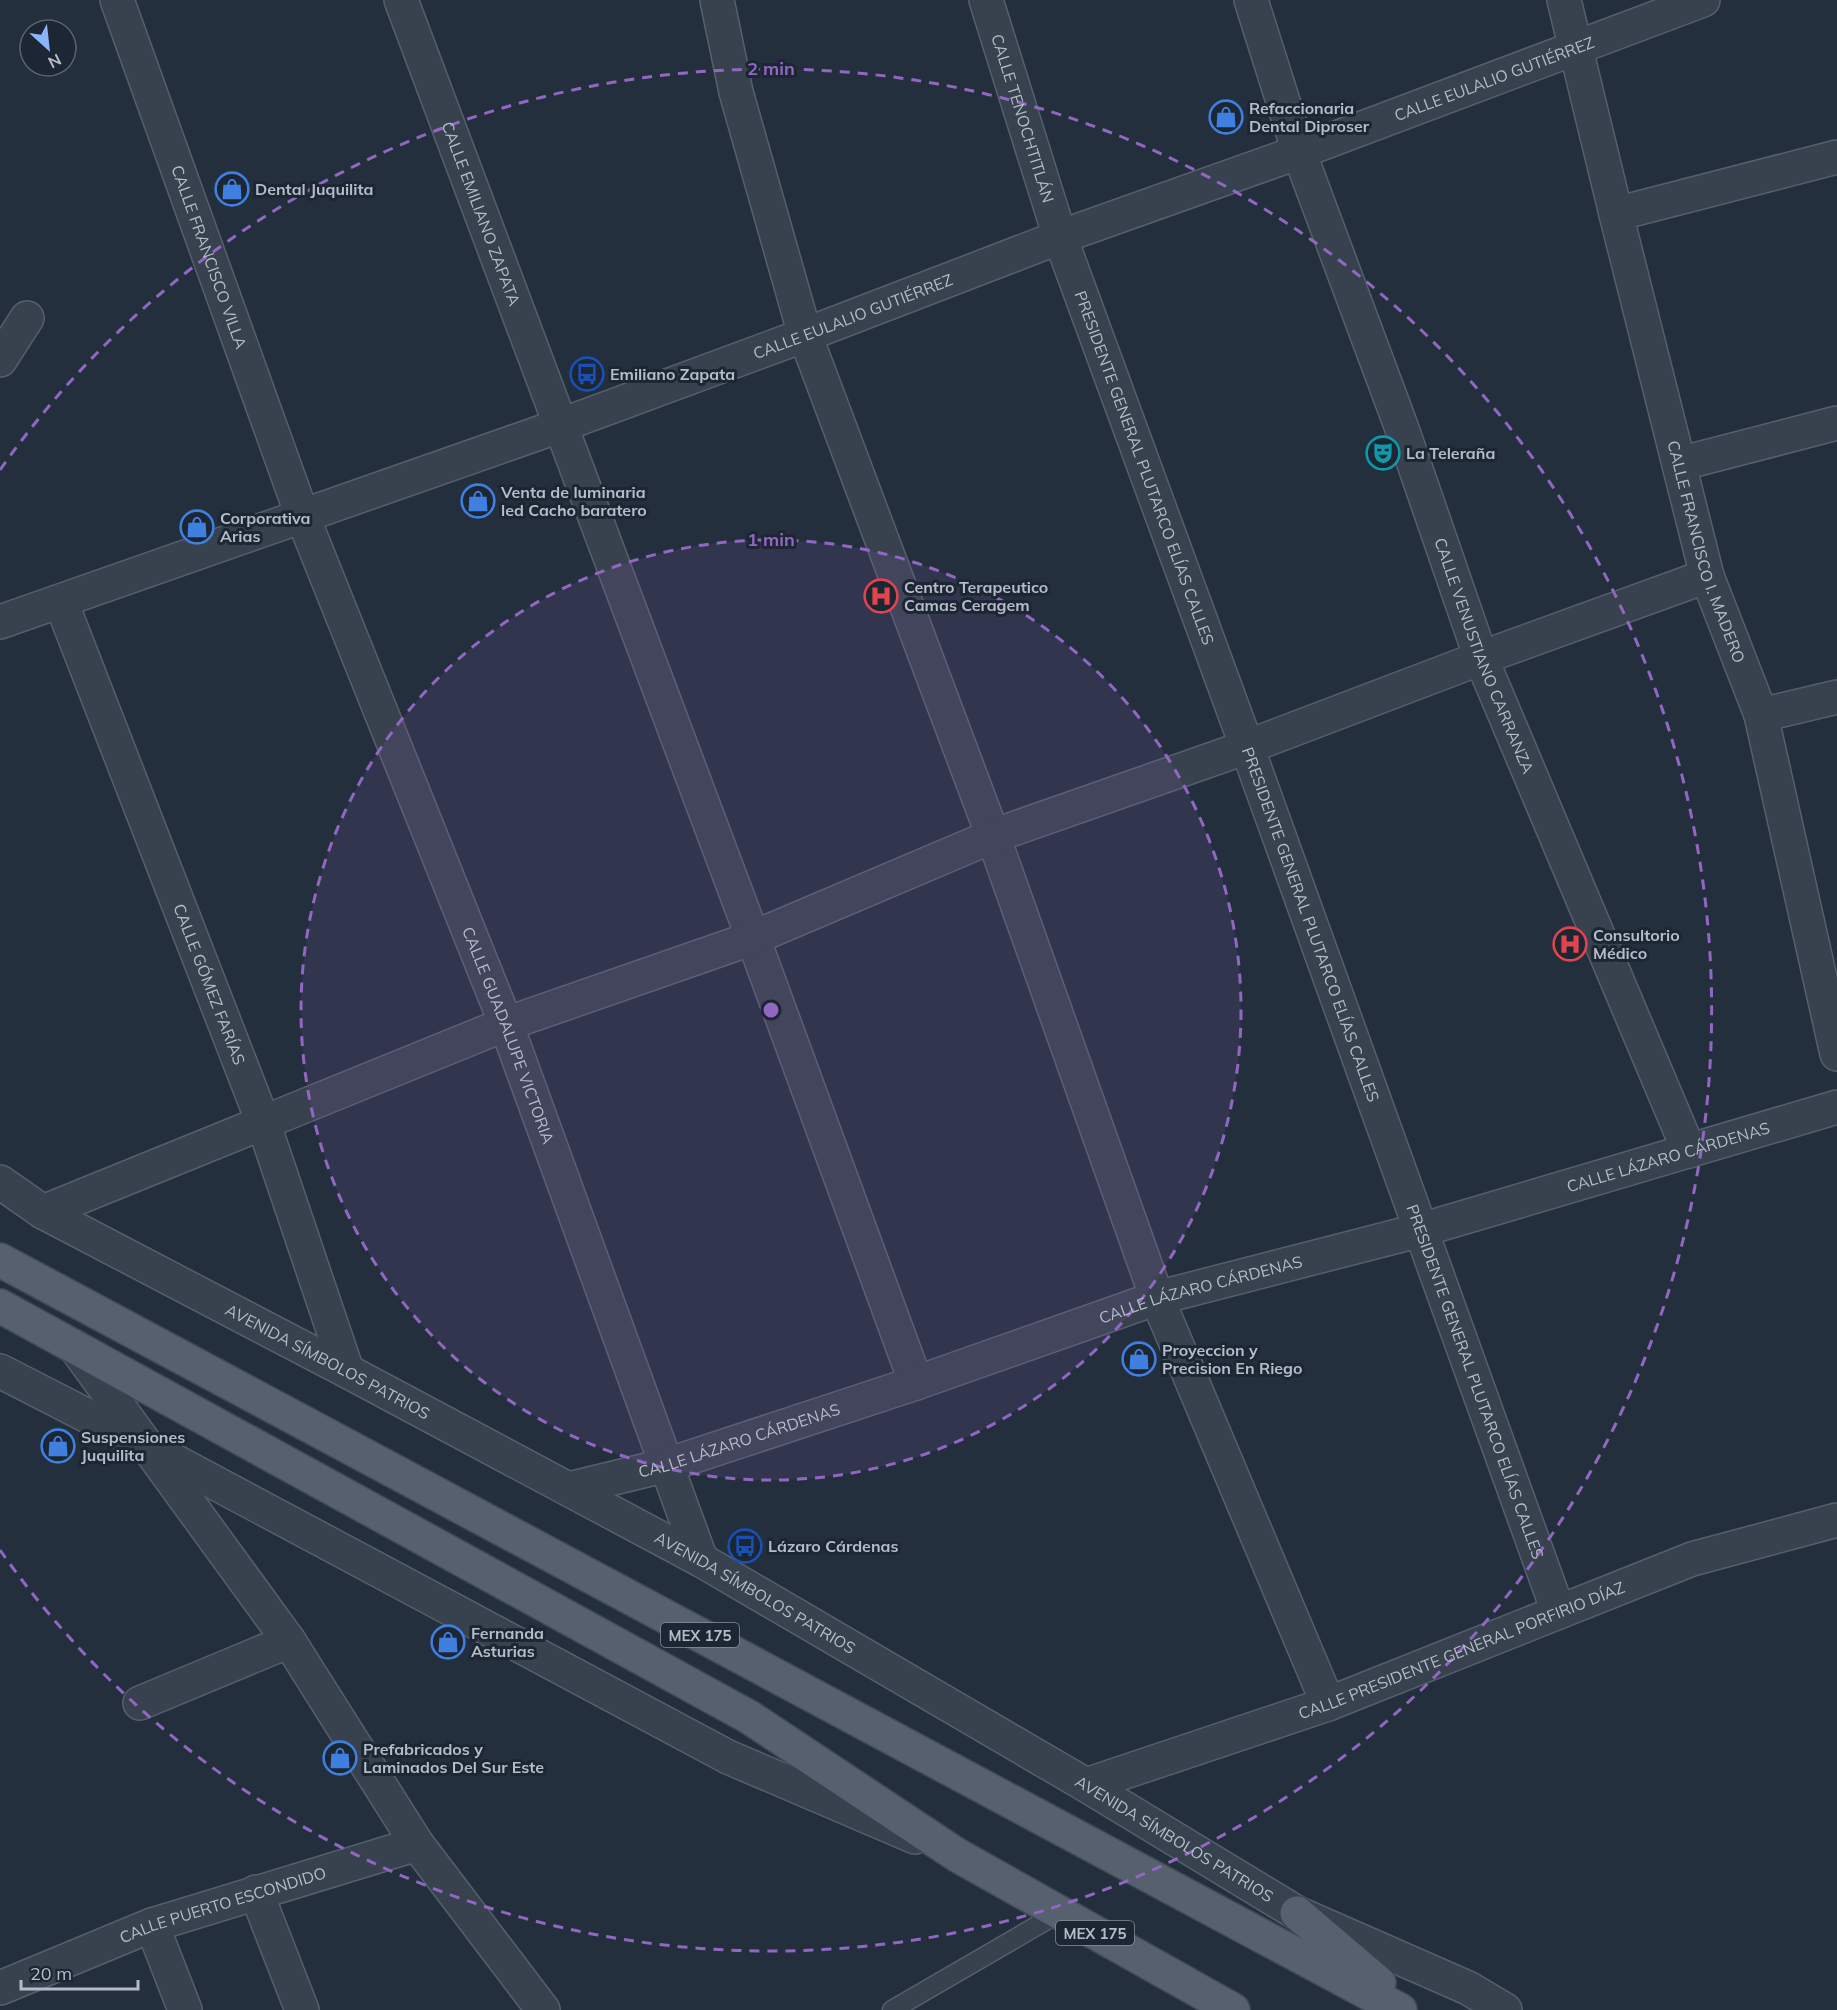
<svg xmlns="http://www.w3.org/2000/svg" width="1837" height="2010" font-family="Mulish,sans-serif">
	<style>
		.lines { fill: none; stroke-linecap: round; stroke-linejoin: round }
		.service-casing { stroke: #565f6c; stroke-width: 21 }
		.minor-casing { stroke: #565f6c; stroke-width: 36 }
		.tertiary-casing { stroke: #565f6c; stroke-width: 36 }
		.primary-casing { stroke: #414a57; stroke-width: 36 }
		.service { stroke: #38414e; stroke-width: 18 }
		.minor { stroke: #38414e; stroke-width: 33 }
		.tertiary { stroke: #38414e; stroke-width: 33 }
		.primary { stroke: #56606e; stroke-width: 33 }
		.ring { fill: none; stroke: #9266c3; stroke-width: 3; stroke-dasharray: 10 8 }
		.labels { text-anchor: middle; dominant-baseline: central; stroke-width: 6; stroke-linejoin: round; paint-order: stroke }
		.shield { fill: #1d2633; stroke: #878f9c; stroke-width: 1.5 }
		.shield-label { font-size: 15px; font-weight: bold; fill: #b4bcc9 }
		.street-label { font-size: 16px; fill: #b4bcc9; stroke: #1d2633 }
		.poi-label { font-size: 16px; font-weight: bold; fill: #b4bcc9; stroke: #1d2633; text-anchor: start }
		.centre { fill: #9266c3; stroke: #1d2633; stroke-width: 3 }
		.ring-label { font-size: 18px; text-anchor: middle; font-weight: bold; fill: #9266c3; stroke: #1d2633; stroke-width: 6; stroke-linejoin: round; paint-order: stroke }
	</style>
	<rect width="100%" height="100%" fill="#242f3e"/>
	<g class="lines">
		<g class="service-casing">
			<polyline id="service" points="892,2010 1059,1913"/>
		</g>
		<g class="minor-casing">
			<g id="minor">
				<path id="s1" d="M117 0 302 515 506 1024 701 1560"/>
				<path id="s2" d="M401 0 753 938 916 1383"/>
				<polyline points="717,0 736,92 805,335 993,836 1157,1298 1328,1704"/>
				<path id="s3" d="M986 0 1060 237 1247 747 1558 1611"/>
				<path id="s4" d="M1251 0 1299 152 1401 426 1481 658 1689 1151"/>
				<path id="s5" d="M1564 0 1616 214 1707 576 1761 715 1837 1054"/>
				<polyline points="1616,214 1837,157"/>
				<polyline points="0,360 27,318"/>
				<polyline points="1679,464 1837,423"/>
				<path id="s6" d="M61 602 263 1122 347 1371"/>
				<polyline points="1761,715 1837,697"/>
				<polyline points="43,1212 506,1024 753,938 993,836 1247,747 1481,658 1707,576"/>
				<path id="s7" d="M569 1489 667 1465 916 1383 1157 1298 1421 1230 1837 1107"/>
				<polyline points="140,1703 289,1641"/>
				<path id="s8" d="M1086 1785 1328 1704 1692 1559 1837 1520"/>
				<polyline points="256,1892 302,2010"/>
				<polyline points="152,1925 185,2010"/>
				<path id="s9" d="M0 1988 152 1925 417 1844"/>
			</g>
		</g>
		<g class="tertiary-casing">
			<g id="tertiary">
				<path id="s10" d="M0 622 559 426 805 335 1060 237 1299 152 1703 0"/>
				<path id="s11" d="M0 1182 43 1212 347 1371 701 1560 1086 1785 1297 1913 1468 1988 1505 2010"/>
				<polyline points="75,1347 289,1641 417,1844 543,2010"/>
				<polyline points="0,1371 150,1448 728,1757 915,1837"/>
			</g>
		</g>
		<g class="primary-casing">
			<g id="primary">
				<polyline points="0,1260 1400,2010"/>
				<polyline points="0,1306 749,1717 957,1855 1233,2010"/>
				<polyline points="1297,1913 1379,1983"/>
			</g>
		</g>
		<use href="#service" class="service"/>
		<use href="#minor" class="minor"/>
		<use href="#tertiary" class="tertiary"/>
		<use href="#primary" class="primary"/>
	</g>
	<circle cx="771" cy="1010" r="470" fill="#9266c3" fill-opacity=".12"/>
	<g class="ring">
		<circle cx="771" cy="1010" r="470"/>
		<path d="M0 470A941 941 0 1 1 0 1550"/>
	</g>
	<defs>
		<g id="shop-ring" transform="scale(1.725)"><circle r="9.5" fill="#1d2633" stroke="#3f7fe0" stroke-width="1.5"/><path d="M-5-2.5h2.3a2.7 3.5 0 0 1 5.4 0H5L5.5 6h-11ZM-1.5-2.5h3a1.5 2.3 0 0 0-3 0Z" fill="#3f7fe0"/></g>
		<g id="bus-ring" transform="scale(1.725)"><circle r="9.5" fill="#1d2633" stroke="#1a4fb4" stroke-width="1.5"/><path d="M-5-6H5V4H4V6H2V4H-2V6H-4V4H-5ZM-3.5-4V0h7V-4ZM-3.5 1.2v1.5H-2V1.2ZM2 1.2v1.5H3.5V1.2Z" fill="#1a4fb4"/></g>
		<g id="theatre-ring" transform="scale(1.725)"><circle r="9.5" fill="#1d2633" stroke="#0f9aa8" stroke-width="1.5"/><path d="M-5-5.5Q0-4 5-5.5V0Q5 5 0 6Q-5 5-5 0ZM-3.3-2.5H-1v1.5H-3.3ZM1-2.5H3.3v1.5H1ZM-2.8 1Q0 5.5 2.8 1Z" fill="#0f9aa8"/></g>
		<g id="hospital-ring" transform="scale(1.725)"><circle r="9.5" fill="#1d2633" stroke="#e0444e" stroke-width="1.5"/><path d="M-5-5h3v3.5h4V-5h3V5h-3V1.5h-4V5h-3Z" fill="#e0444e"/></g>
	</defs>
	<g fill-rule="evenodd">
		<use href="#shop-ring" x="1226" y="117"/>
		<use href="#shop-ring" x="232" y="189"/>
		<use href="#bus-ring" x="587" y="374"/>
		<use href="#theatre-ring" x="1383" y="453"/>
		<use href="#shop-ring" x="478" y="501"/>
		<use href="#shop-ring" x="197" y="527"/>
		<use href="#hospital-ring" x="881" y="596"/>
		<use href="#hospital-ring" x="1570" y="944"/>
		<use href="#shop-ring" x="1139" y="1359"/>
		<use href="#shop-ring" x="58" y="1446"/>
		<use href="#bus-ring" x="745" y="1546"/>
		<use href="#shop-ring" x="448" y="1642"/>
		<use href="#shop-ring" x="340" y="1758"/>
	</g>
	<g class="labels">
		<g class="shield">
			<rect x="661" y="1623" width="78" height="24" rx="4.5"/>
			<rect x="1056" y="1921" width="78" height="24" rx="4.5"/>
		</g>
		<g class="shield-label">
			<text x="700" y="1635">MEX 175</text>
			<text x="1095" y="1933">MEX 175</text>
		</g>
		<g class="street-label">
			<text stroke="none"><textPath href="#s10" startOffset="1590">CALLE EULALIO GUTIÉRREZ</textPath></text>
			<text stroke="none"><textPath href="#s3" startOffset="124">CALLE TENOCHTITLÁN</textPath></text>
			<text stroke="none"><textPath href="#s2" startOffset="228">CALLE EMILIANO ZAPATA</textPath></text>
			<text stroke="none"><textPath href="#s1" startOffset="273">CALLE FRANCISCO VILLA</textPath></text>
			<text stroke="none"><textPath href="#s10" startOffset="906">CALLE EULALIO GUTIÉRREZ</textPath></text>
			<text stroke="none"><textPath href="#s3" startOffset="494">PRESIDENTE GENERAL PLUTARCO ELÍAS CALLES</textPath></text>
			<text stroke="none"><textPath href="#s5" startOffset="570">CALLE FRANCISCO I. MADERO</textPath></text>
			<text stroke="none"><textPath href="#s4" startOffset="696">CALLE VENUSTIANO CARRANZA</textPath></text>
			<text stroke="none"><textPath href="#s3" startOffset="980">PRESIDENTE GENERAL PLUTARCO ELÍAS CALLES</textPath></text>
			<text stroke="none"><textPath href="#s6" startOffset="410">CALLE GÓMEZ FARÍAS</textPath></text>
			<text stroke="none"><textPath href="#s1" startOffset="1107">CALLE GUADALUPE VICTORIA</textPath></text>
			<text stroke="none"><textPath href="#s7" startOffset="1149">CALLE LÁZARO CÁRDENAS</textPath></text>
			<text stroke="none"><textPath href="#s7" startOffset="663">CALLE LÁZARO CÁRDENAS</textPath></text>
			<text stroke="none"><textPath href="#s11" startOffset="374">AVENIDA SÍMBOLOS PATRIOS</textPath></text>
			<text stroke="none"><textPath href="#s3" startOffset="1466">PRESIDENTE GENERAL PLUTARCO ELÍAS CALLES</textPath></text>
			<text stroke="none"><textPath href="#s7" startOffset="177">CALLE LÁZARO CÁRDENAS</textPath></text>
			<text stroke="none"><textPath href="#s11" startOffset="860">AVENIDA SÍMBOLOS PATRIOS</textPath></text>
			<text stroke="none"><textPath href="#s8" startOffset="399">CALLE PRESIDENTE GENERAL PORFIRIO DÍAZ</textPath></text>
			<text stroke="none"><textPath href="#s11" startOffset="1346">AVENIDA SÍMBOLOS PATRIOS</textPath></text>
			<text stroke="none"><textPath href="#s9" startOffset="238">CALLE PUERTO ESCONDIDO</textPath></text>
		</g>
		<g class="poi-label">
			<text x="1249" y="108">Refaccionaria<tspan x="1249" dy="18">Dental Diproser</tspan></text>
			<text x="255" y="189">Dental Juquilita</text>
			<text x="610" y="374">Emiliano Zapata</text>
			<text x="1406" y="453">La Teleraña</text>
			<text x="501" y="492">Venta de luminaria<tspan x="501" dy="18">led Cacho baratero</tspan></text>
			<text x="220" y="518">Corporativa<tspan x="220" dy="18">Arias</tspan></text>
			<text x="904" y="587">Centro Terapeutico<tspan x="904" dy="18">Camas Ceragem</tspan></text>
			<text x="1593" y="935">Consultorio<tspan x="1593" dy="18">Médico</tspan></text>
			<text x="1162" y="1350">Proyeccion y<tspan x="1162" dy="18">Precision En Riego</tspan></text>
			<text x="81" y="1437">Suspensiones<tspan x="81" dy="18">Juquilita</tspan></text>
			<text x="768" y="1546">Lázaro Cárdenas</text>
			<text x="471" y="1633">Fernanda<tspan x="471" dy="18">Asturias</tspan></text>
			<text x="363" y="1749">Prefabricados y<tspan x="363" dy="18">Laminados Del Sur Este</tspan></text>
		</g>
	</g>
	<circle cx="771" cy="1010" r="9" class="centre"/>
	<g class="ring-label">
		<text x="771" y="75">2 min</text>
		<text x="771" y="546">1 min</text>
	</g>
	<g transform="translate(48 48) rotate(153)"><circle r="28" fill="#1d2633" stroke="#59626f" stroke-width="1.5"/>
	<path d="M0-4.5L10 22L0 15L-10 22Z" fill="#8ab4f8"/>
	<text y="-9" font-size="16" font-weight="bold" text-anchor="middle" fill="#b4bcc9">N</text>
	</g>
	<path d="M21 1980v9h117v-9" fill="none" stroke="#b4bcc9" stroke-width="3"/>
	<text x="30" y="1980" font-size="18" fill="#b4bcc9" stroke="#1d2633" stroke-width="4.5" paint-order="stroke">20 m</text>
</svg>
